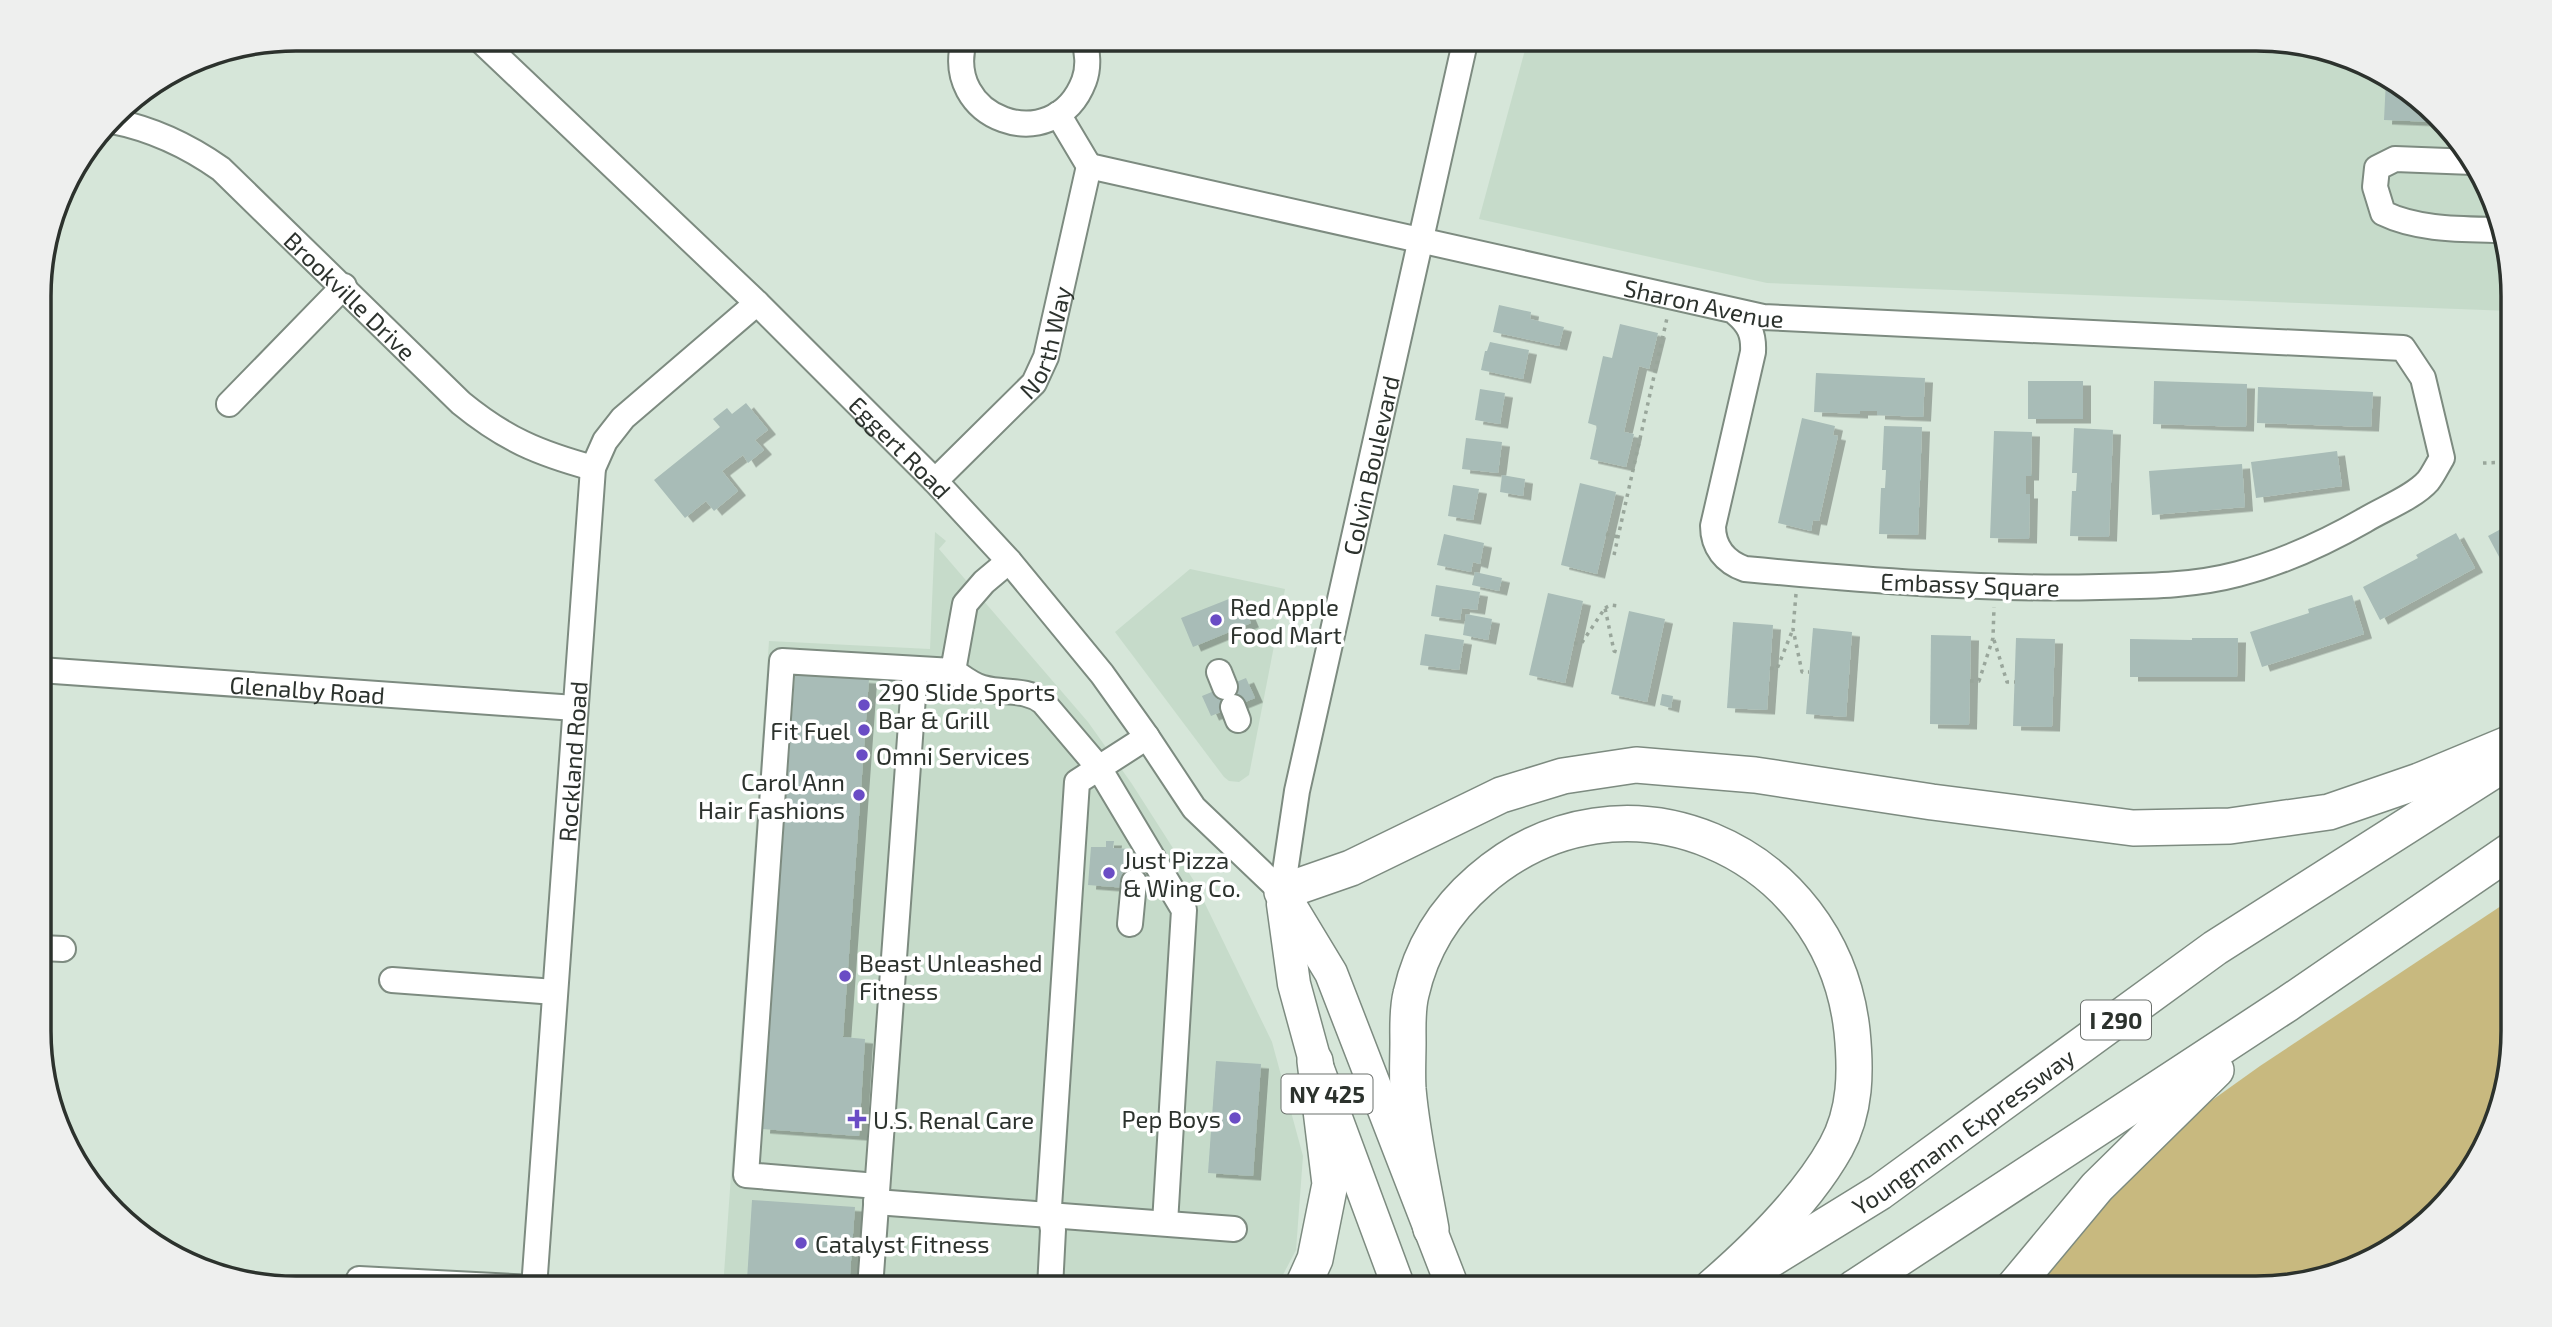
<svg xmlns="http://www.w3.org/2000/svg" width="2552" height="1327" font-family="'Exo 2',sans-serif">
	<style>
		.built { fill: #c6dbca }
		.green { fill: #c8b97f }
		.building { fill: #a8bcb7; filter: url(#shadow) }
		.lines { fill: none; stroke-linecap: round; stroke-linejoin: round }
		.minor-tunnel { stroke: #b4c2b7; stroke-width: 24; stroke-dasharray: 24 12; stroke-linecap: butt }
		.minor-casing { stroke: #7d8b80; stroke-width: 28 }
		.major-casing { stroke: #7d8b80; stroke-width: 35 }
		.highway-casing { stroke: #7d8b80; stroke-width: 38 }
		.path { stroke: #99a69b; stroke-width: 3.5; stroke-dasharray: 3.5 5; stroke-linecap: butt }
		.minor { stroke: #fff; stroke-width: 24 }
		.major { stroke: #fff; stroke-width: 32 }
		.highway { stroke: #fff; stroke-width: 35 }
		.poi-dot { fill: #6a4cc5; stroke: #fff; stroke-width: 2.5 }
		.labels { text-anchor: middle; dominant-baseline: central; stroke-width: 7; stroke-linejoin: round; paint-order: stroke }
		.shield { fill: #fff; stroke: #6b706c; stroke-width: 2 }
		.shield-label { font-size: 23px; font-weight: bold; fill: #2c322d }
		.street-label { font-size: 24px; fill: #2c322d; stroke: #fff }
		.poi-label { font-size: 24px; fill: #2c322d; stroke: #fff; text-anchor: start }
		.rim { fill: none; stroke: #2c322d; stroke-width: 3.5 }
	</style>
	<defs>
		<filter id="shadow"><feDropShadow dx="8" dy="4.5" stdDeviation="0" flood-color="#0004"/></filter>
	</defs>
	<rect width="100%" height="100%" fill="#d6e6d9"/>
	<g class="built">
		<polygon points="1528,39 2256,39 2370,65 2470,153 2511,263 2511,311 1767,283 1479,219"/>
		<polygon points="935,532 946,541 939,549 1088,722 1132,784 1194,881 1272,1042 1303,1156 1296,1250 1276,1288 723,1288 769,641 930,649"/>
		<polygon points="1190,569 1285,589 1249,775 1239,782 1229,781 1224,777 1115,632"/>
	</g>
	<polygon class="green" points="2513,898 2513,1032 2487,1145 2449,1201 2399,1245 2338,1275 2273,1288 2036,1288 2134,1167 2190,1116 2260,1066"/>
	<g class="building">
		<polygon points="2386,79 2413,103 2435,122 2384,120"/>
		<polygon points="1499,305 1531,312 1530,319 1564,327 1559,346 1493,332"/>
		<polygon points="1620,324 1658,333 1649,369 1639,366 1624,432 1634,434 1626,467 1590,459 1597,426 1588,423 1603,356 1612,358"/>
		<polygon points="1490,342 1529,350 1523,379 1481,370 1485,351 1487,351"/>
		<polygon points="1816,373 1925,378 1923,417 1877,415 1877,411 1860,411 1860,414 1814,412"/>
		<rect x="2028" y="381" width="55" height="38"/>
		<polygon points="2154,381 2247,384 2246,427 2153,424"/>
		<polygon points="2258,387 2373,392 2371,427 2257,423"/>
		<polygon points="1480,389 1505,393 1500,424 1475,420"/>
		<polygon points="2501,391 2512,392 2512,431 2500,430"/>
		<polygon points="746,403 768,430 755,440 764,450 748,463 743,455 722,471 738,491 714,511 706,501 685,518 654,480 720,427 713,419 727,408 732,414"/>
		<polygon points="1802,418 1835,426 1833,435 1838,436 1819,521 1813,520 1811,531 1778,523"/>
		<polygon points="1884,426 1922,427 1918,535 1879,534 1881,488 1885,488 1886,470 1882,470"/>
		<polygon points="2074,428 2113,430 2109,537 2070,536 2072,491 2076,491 2077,473 2072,473"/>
		<polygon points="1994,431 2032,432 2031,476 2026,476 2026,494 2030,494 2029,539 1990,538"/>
		<polygon points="1466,438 1502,442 1498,473 1462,469"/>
		<polygon points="2337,451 2342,486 2256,498 2251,462"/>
		<polygon points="2242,464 2245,507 2152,515 2149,471"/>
		<polygon points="1502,475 1525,479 1523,496 1500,492"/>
		<polygon points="1580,483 1616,492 1597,574 1561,565"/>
		<polygon points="1453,485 1479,489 1473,520 1448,516"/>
		<polygon points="2512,523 2512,565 2505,568 2488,536"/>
		<polygon points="2456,533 2475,568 2380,620 2363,587 2418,558 2416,555"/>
		<polygon points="1444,534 1484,543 1480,564 1473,562 1471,572 1437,565"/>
		<polygon points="1475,572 1502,578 1499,591 1472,585"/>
		<polygon points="1436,585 1480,592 1477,610 1462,608 1460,620 1431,616"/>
		<polygon points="1548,593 1583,601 1565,683 1529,675"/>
		<polygon points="1239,595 1251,623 1193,647 1181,618"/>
		<polygon points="2352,595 2364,634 2262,667 2250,632 2309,613 2308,609"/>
		<polygon points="1629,611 1665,619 1647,702 1611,694"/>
		<polygon points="1466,614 1492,619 1488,640 1463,635"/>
		<polygon points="1733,622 1773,625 1767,710 1727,708"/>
		<polygon points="1813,628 1852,632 1846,717 1806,714"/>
		<polygon points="1425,634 1464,640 1459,670 1420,665"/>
		<polygon points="1931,635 1971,636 1969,725 1930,724"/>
		<polygon points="2016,638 2055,639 2052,727 2013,726"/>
		<polygon points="2192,638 2238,638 2237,677 2130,677 2130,639 2192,640"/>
		<polygon points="795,674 869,679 843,1037 865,1039 859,1136 762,1129"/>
		<polygon points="1246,678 1255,698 1211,716 1202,696"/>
		<polygon points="1662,694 1673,696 1671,708 1660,705"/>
		<polygon points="1106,841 1114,841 1113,848 1130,849 1129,864 1140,865 1139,883 1127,888 1088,885 1091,847 1106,847"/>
		<polygon points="1216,1061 1261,1064 1253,1176 1208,1173"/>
		<polygon points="752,1200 855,1207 849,1288 750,1288 751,1280 747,1280"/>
	</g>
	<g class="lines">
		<polyline class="minor-tunnel" points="1134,882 1135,865"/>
		<g class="minor-casing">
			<g id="minor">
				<path id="s1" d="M478 38 757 303 935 481 1009 561 1102 674 1147 737 1194 808 1282 892"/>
				<path d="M965 38C939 119 1054 160 1084 81 1089 68 1088 51 1083 38"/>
				<polyline points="1058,114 1089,166"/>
				<path id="s2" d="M112 121C153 129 187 145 221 169L461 403C505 439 538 453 593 468"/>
				<path d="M2473 162 2395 159 2377 168 2375 187 2383 213C2418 230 2461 229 2499 230"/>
				<path id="s3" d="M1089 166 1763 317 2403 348 2423 378 2442 458C2437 466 2433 475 2428 481 2414 497 2383 509 2365 520 2323 544 2284 562 2238 574 2193 586 2147 586 2100 587 1982 590 1863 580 1745 569 1725 562 1713 547 1713 526L1753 352C1754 334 1749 324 1736 313"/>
				<polyline points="229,404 344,286"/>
				<path id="s4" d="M935 481 1034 383 1046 357 1089 166"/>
				<path id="s5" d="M40 670 575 708"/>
				<path d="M953 671C962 677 973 686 983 688 1004 694 1025 688 1043 702L1099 768 1184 910 1165 1223"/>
				<polyline points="1219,672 1225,687"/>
				<polyline points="1233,707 1238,720"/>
				<path id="s6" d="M1282 892 1297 791 1466 38"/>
				<polyline points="1130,924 1134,882"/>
				<polyline points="41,948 63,949"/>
				<polyline points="392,980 555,992"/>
				<polyline points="877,1186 746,1175 782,661 953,671 965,604 984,582 1009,561"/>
				<polyline points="876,1202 1234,1229"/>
				<polyline points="359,1279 534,1288"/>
				<path id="s7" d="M534 1288 593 468 605 441 623 418 757 303"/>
				<polyline points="870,1288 915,669"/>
				<polyline points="1050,1288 1053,1230 1049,1207 1077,782 1147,737"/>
			</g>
		</g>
		<g class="major-casing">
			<g id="major">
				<polyline points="1282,892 1331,973 1453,1288"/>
				<polyline points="1283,904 1294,984 1315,1061 1399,1288"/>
			</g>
		</g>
		<g class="highway-casing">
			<g id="highway">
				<polyline points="1282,892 1351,868 1501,795 1563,776 1636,765 1755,775 1932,802 2133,828 2230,826 2329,812 2419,781 2513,742"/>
				<path d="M1431 1229C1423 1183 1412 1136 1408 1089 1407 1073 1408 1057 1408 1042 1408 1026 1407 1010 1411 994 1421 949 1444 911 1480 880 1621 757 1832 848 1852 1031 1856 1071 1856 1111 1836 1147 1807 1199 1756 1249 1711 1288"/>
				<path id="s8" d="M1747 1274 1880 1192 2215 948 2504 764"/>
				<polyline points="1302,1288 1315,1259 1330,1184 1315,1061"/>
				<polyline points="1854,1288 2287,1004 2513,849"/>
				<polyline points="2013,1288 2097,1187 2216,1070"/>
			</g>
		</g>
		<g class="path">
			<polyline points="2483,463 2512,462"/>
			<polyline points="1606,534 1618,537"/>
			<polyline points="1614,555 1667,318"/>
			<polyline points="1796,594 1793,629 1802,672 1809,672"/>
			<polyline points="1605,608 1611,605 1619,606"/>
			<polyline points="1994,640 2007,682 2015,682"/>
			<polyline points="1574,643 1581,644 1605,608 1614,651 1620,653"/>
			<polyline points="1770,668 1777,669 1793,629"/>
			<polyline points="1970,681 1979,681 1993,638 1994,607"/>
		</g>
		<use href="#minor" class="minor"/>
		<use href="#major" class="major"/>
		<use href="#highway" class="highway"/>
	</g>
	<g class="poi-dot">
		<circle cx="1216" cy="620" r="7"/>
		<circle cx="864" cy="705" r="7"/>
		<circle cx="864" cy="730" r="7"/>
		<circle cx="862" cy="755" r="7"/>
		<circle cx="859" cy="795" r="7"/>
		<circle cx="1109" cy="873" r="7"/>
		<circle cx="845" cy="976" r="7"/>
		<circle cx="1235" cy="1118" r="7"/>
		<path d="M853.5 1108.5h7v7h7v7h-7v7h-7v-7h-7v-7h7z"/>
		<circle cx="801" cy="1243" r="7"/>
	</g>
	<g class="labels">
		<g class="shield">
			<rect x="2081" y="1000.5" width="70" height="39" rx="5"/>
			<rect x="1281.5" y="1074.5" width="91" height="39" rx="5"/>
		</g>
		<g class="shield-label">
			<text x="2116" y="1020">I 290</text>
			<text x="1327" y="1094">NY 425</text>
		</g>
		<g class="street-label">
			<text stroke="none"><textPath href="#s2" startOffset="301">Brookville Drive</textPath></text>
			<text stroke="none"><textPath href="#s3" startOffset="630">Sharon Avenue</textPath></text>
			<text stroke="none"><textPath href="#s4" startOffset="182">North Way</textPath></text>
			<text stroke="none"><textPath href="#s1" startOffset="588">Eggert Road</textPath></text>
			<text stroke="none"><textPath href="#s6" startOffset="436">Colvin Boulevard</textPath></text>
			<text transform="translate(1970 584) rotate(2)">Embassy Square</text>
			<text stroke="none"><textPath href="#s5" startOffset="268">Glenalby Road</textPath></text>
			<text stroke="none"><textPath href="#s7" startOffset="528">Rockland Road</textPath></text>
			<text stroke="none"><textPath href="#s8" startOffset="259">Youngmann Expressway</textPath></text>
		</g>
		<g class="poi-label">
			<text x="1230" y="606">Red Apple<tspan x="1230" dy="28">Food Mart</tspan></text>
			<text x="878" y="691">290 Slide Sports<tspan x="878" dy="28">Bar &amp; Grill</tspan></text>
			<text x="850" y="730" text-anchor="end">Fit Fuel</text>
			<text x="876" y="755">Omni Services</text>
			<text x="845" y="781" text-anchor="end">Carol Ann<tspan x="845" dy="28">Hair Fashions</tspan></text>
			<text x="1123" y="859">Just Pizza<tspan x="1123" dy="28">&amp; Wing Co.</tspan></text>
			<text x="859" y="962">Beast Unleashed<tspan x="859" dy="28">Fitness</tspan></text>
			<text x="1221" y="1118" text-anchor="end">Pep Boys</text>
			<text x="873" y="1119">U.S. Renal Care</text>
			<text x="815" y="1243">Catalyst Fitness</text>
		</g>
	</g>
	<path d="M0 0H2552V1327H0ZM296 51H2256A245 245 0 0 1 2501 296V1031A245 245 0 0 1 2256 1276H296A245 245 0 0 1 51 1031V296A245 245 0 0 1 296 51Z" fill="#eeefee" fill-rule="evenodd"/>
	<path class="rim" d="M296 51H2256A245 245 0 0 1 2501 296V1031A245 245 0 0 1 2256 1276H296A245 245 0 0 1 51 1031V296A245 245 0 0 1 296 51Z"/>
</svg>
